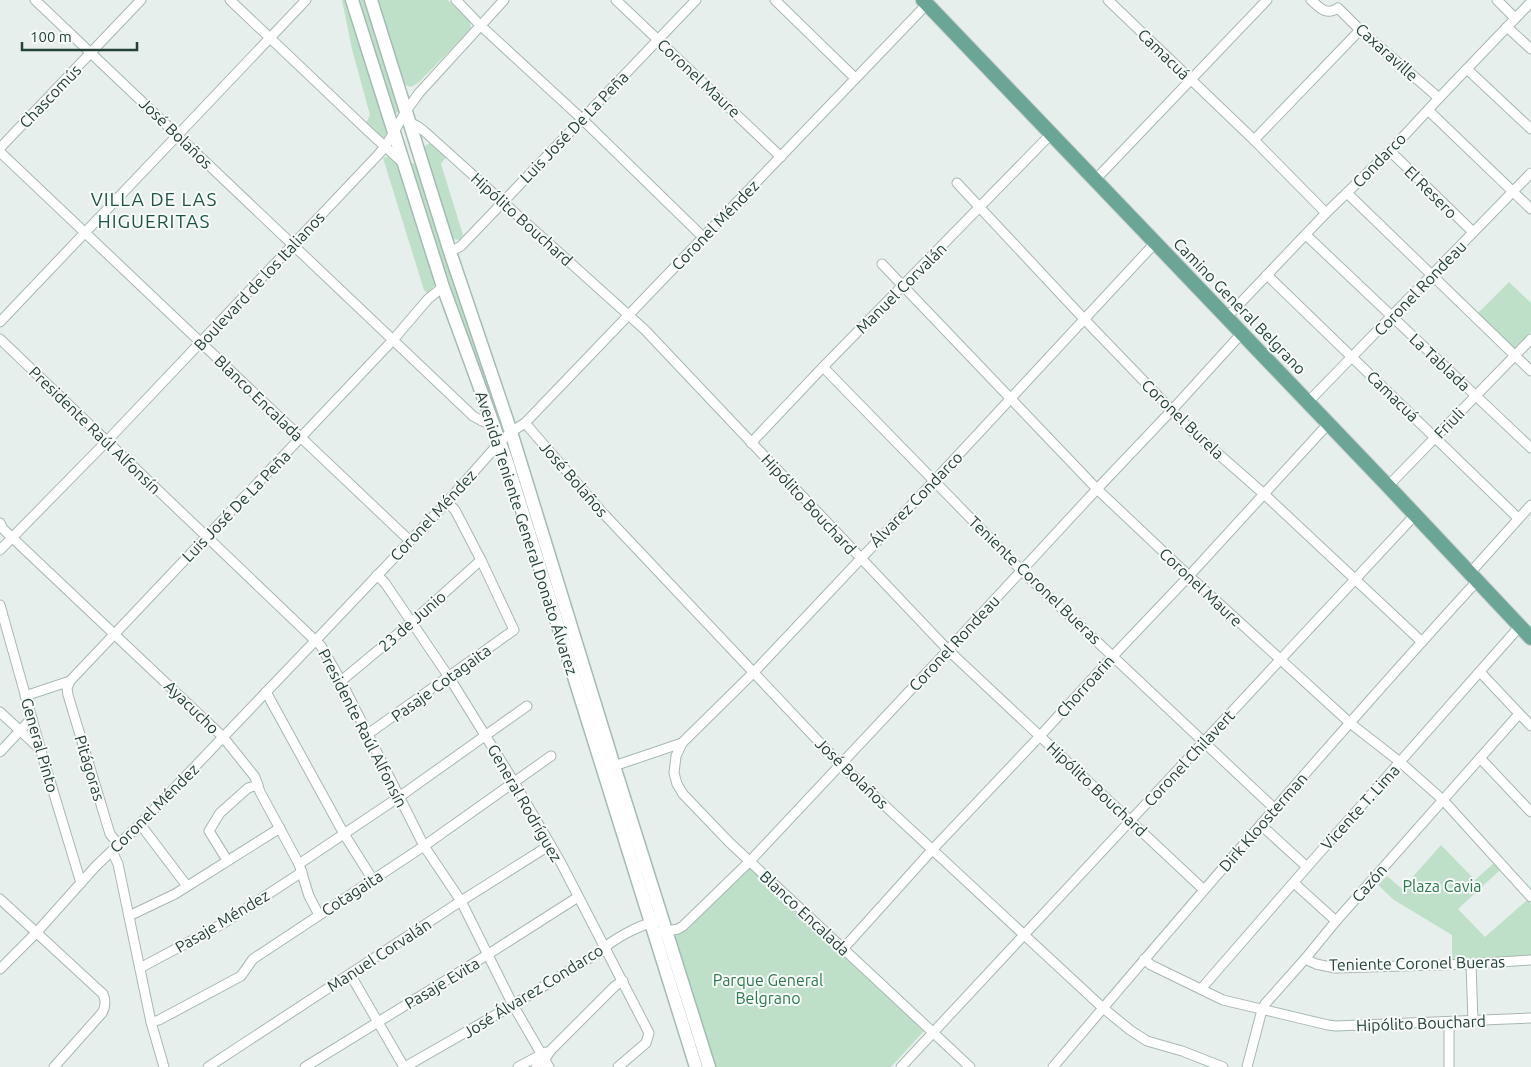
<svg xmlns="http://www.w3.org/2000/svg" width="1531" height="1067" font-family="Ubuntu,sans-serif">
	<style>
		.green { fill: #bfe0c8 }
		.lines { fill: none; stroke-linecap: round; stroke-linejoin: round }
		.minor-casing { stroke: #a8b8b2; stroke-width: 11 }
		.secondary-casing { stroke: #a4bbb3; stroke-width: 15 }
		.primary-casing { stroke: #c2cac8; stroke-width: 16 }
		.minor { stroke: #fff; stroke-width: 9 }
		.secondary { stroke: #fff; stroke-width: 12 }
		.primary { stroke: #6aa596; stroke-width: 14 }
		.labels { text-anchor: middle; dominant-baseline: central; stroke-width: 4; stroke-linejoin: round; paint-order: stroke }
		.street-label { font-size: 16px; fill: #24423a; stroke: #f7fbf9 }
		.park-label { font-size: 16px; fill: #2d7a4b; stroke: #f7fbf9 }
		.quarter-label { font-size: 19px; letter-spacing: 1px; fill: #1f5548; stroke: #f7fbf9 }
	</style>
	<rect width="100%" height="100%" fill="#e6efeb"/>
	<g class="green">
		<polygon points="342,0 348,0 388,128 385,137 382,138 366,123 370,115 352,49"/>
		<polygon points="357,0 366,0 401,111 394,114"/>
		<polygon points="378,0 448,0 470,21 471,29 418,83 411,87 406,85 404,81"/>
		<polygon points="430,143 433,144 446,157 441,164 463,235 460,240 452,239 424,149 425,146"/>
		<polygon points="386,157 389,157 397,162 436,283 428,294 424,290 383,158"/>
		<polygon points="412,163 415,163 418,166 503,423 500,422 449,285 411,164"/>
		<polygon points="1509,282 1531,303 1531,332 1514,349 1477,314"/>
		<polygon points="1441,845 1475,880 1494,863 1500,870 1458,909 1485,937 1527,900 1531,904 1531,957 1452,959 1452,935 1394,900 1378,885 1387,876 1402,889"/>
		<polygon points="751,867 924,1031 891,1067 712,1067 672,939"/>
	</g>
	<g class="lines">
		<g class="minor-casing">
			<g id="minor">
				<polyline points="35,0 473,416 482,421 494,425"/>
				<polyline points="230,0 368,131 403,163"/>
				<polyline points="456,0 480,25 582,119 703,237"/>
				<polyline points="616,0 781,157"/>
				<polyline points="775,0 855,78"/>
				<polyline points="1108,0 1254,140 1326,213"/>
				<path d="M1311 0C1320 8 1326 16 1338 8L1360 30 1439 98"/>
				<polyline points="1497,0 1515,18"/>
				<polyline points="1507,27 1531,49"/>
				<polyline points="1467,69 1531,129"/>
				<polyline points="1428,110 1531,209"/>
				<polyline points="411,123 417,126 424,131 645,330 948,650 1204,890"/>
				<polyline points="1254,140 1360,30"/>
				<polyline points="0,148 141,0"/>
				<polyline points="1390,151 1473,232"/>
				<polyline points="0,152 409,540"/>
				<polyline points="1095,180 1267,0"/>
				<polyline points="957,183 1085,320 1190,429 1264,494 1422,642"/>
				<polyline points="1347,193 1531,371"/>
				<polyline points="1306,235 1531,448"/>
				<polyline points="450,252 461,246 696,0"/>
				<polyline points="882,264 1097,489 1189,576 1350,723 1400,762 1443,800 1531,897"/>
				<polyline points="1267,275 1518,518"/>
				<polyline points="1226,318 1326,213 1390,151 1439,98 1531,2"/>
				<polyline points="0,322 306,0"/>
				<polyline points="0,339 321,646 341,681 424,846 461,901 513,1005 549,1067"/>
				<polyline points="823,367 1022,571 1275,809"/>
				<polyline points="1308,402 1531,173"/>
				<polyline points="525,423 602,512 840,764 1103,1008 1130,1030 1147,1041 1182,1051 1223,1067"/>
				<polyline points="751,443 823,367 1051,134"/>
				<polyline points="1388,486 1531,339"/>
				<polyline points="0,523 3,529 223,737 255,777 260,792 299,864 309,896 319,915"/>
				<polyline points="0,550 106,442 377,156 385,147 406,111 419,93 504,0"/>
				<polyline points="1470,573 1531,505"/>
				<polyline points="377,575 385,583 449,677 514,782 561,863 649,1033 646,1043 618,1067"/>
				<polyline points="0,605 41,751 81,883"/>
				<polyline points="1480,672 1531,726"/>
				<polyline points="341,681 412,622 481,560"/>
				<polyline points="266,692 344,834 373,880"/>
				<polyline points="25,696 70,681"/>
				<polyline points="0,712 41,750"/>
				<polyline points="368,734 514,630 481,560 455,510 447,502"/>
				<polyline points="682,743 676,756 674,773 677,784 683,794 729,842 970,1067"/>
				<polyline points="0,752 32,718"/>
				<polyline points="1480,758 1531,812"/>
				<polyline points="614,766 682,743 754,672 935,480 1155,243"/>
				<polyline points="140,824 187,886"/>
				<polyline points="1261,825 1307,867"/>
				<polyline points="119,845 110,834 68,695 67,688 70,681 393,340 428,299 443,287"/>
				<polyline points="112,851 118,864 151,1022 164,1067"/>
				<polyline points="227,860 209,831 220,813 248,788 258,785"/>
				<polyline points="299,864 399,797 527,706"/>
				<polyline points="1294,883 1336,921"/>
				<path d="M0 899 103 994C106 1001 106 1006 102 1013L54 1067"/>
				<polyline points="129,916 175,894 280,828"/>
				<polyline points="662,932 678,929 683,926 750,861 948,650 1097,489 1172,410 1242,333"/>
				<polyline points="843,949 933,849 1040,736 1113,656 1189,576 1328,424"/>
				<polyline points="1144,959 1151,965 1223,1000 1328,1025 1336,1026 1531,1018"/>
				<polyline points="1305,959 1316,964 1335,968 1471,964 1531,960"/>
				<polyline points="1471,964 1473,1021"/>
				<polyline points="140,968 224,923 302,872"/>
				<polyline points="0,969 36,933 96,866 140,824 316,640 447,502 500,442 511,432 525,423 929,2"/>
				<polyline points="350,974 404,1067"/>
				<polyline points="1201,989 1307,867 1520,626"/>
				<polyline points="151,1022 159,1020 241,976 253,959 424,846 551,756"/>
				<polyline points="1449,1022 1449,1067"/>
				<polyline points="208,1067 461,901 550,845"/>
				<polyline points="305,1067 487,955 578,897"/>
				<path d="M405 1067 513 1005 601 951C613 939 639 925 655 922"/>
				<polyline points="518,1067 546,1052"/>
				<polyline points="536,1067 544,1060 551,1050 615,986 623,981"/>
				<polyline points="901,1067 1415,515"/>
				<path d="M1053 1067C1192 903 1332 740 1477 581"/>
				<polyline points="1247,1067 1262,1010 1265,1004 1305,959 1336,921 1519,714"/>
			</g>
		</g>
		<g class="secondary-casing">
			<g id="secondary">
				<polyline points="352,0 443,287 506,459 696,1067"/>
				<polyline points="371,0 450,252 511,432 614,766 709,1067"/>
			</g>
		</g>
		<g class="primary-casing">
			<polyline id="primary" points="923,0 1388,486 1531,638"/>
		</g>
		<use href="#minor" class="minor"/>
		<use href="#secondary" class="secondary"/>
		<use href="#primary" class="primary"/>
	</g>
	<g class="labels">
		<g class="street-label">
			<text transform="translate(1387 52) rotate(42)">Caxaraville</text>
			<text transform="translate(1164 54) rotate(44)">Camacuá</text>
			<text transform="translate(699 78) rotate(43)">Coronel Maure</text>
			<text transform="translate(50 96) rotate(-46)">Chascomús</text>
			<text transform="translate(574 127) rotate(-46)">Luis José De La Peña</text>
			<text transform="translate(176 133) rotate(44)">José Bolaños</text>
			<text transform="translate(1379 160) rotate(-46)">Condarco</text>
			<text transform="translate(1431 192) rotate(45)">El Resero</text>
			<text transform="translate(522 219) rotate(42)">Hipólito Bouchard</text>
			<text transform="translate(715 225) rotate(-46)">Coronel Méndez</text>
			<text transform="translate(259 281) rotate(-47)">Boulevard de los Italianos</text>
			<text transform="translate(901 288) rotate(-45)">Manuel Corvalán</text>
			<text transform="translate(1420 288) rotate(-46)">Coronel Rondeau</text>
			<text transform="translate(1240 306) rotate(46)">Camino General Belgrano</text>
			<text transform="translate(1440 362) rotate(43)">La Tablada</text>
			<text transform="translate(1393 396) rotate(44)">Camacuá</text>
			<text transform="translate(259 398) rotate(44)">Blanco Encalada</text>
			<text transform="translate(1183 419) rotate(44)">Coronel Burela</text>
			<text transform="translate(1449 423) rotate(-46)">Friuli</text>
			<text transform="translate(95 430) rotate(44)">Presidente Raúl Alfonsín</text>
			<text transform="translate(574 479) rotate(49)">José Bolaños</text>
			<text transform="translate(916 499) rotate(-46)">Álvarez Condarco</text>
			<text transform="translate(809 504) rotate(47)">Hipólito Bouchard</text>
			<text transform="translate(236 506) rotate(-46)">Luis José De La Peña</text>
			<text transform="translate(433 515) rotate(-47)">Coronel Méndez</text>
			<text transform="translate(527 533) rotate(72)">Avenida Teniente General Donato Álvarez</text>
			<text transform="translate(1035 580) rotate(44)">Teniente Coronel Bueras</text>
			<text transform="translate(1201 587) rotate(43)">Coronel Maure</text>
			<text transform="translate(412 621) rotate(-41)">23 de Junio</text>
			<text transform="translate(954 643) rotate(-47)">Coronel Rondeau</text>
			<text transform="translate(441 683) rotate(-36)">Pasaje Cotagaita</text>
			<text transform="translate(1085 686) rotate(-48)">Chorroarin</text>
			<text transform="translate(192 707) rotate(44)">Ayacucho</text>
			<text transform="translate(363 728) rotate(63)">Presidente Raúl Alfonsín</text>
			<text transform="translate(40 745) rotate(74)">General Pinto</text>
			<text transform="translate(1189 758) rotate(-47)">Coronel Chilavert</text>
			<text transform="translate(90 768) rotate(73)">Pitágoras</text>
			<text transform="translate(852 773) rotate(44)">José Bolaños</text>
			<text transform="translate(1097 789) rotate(43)">Hipólito Bouchard</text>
			<text transform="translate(525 803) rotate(60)">General Rodríguez</text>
			<text transform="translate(1360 807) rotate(-48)">Vicente T. Lima</text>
			<text transform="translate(154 808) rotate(-45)">Coronel Méndez</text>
			<text transform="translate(1263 822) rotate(-49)">Dirk Kloosterman</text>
			<text transform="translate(1369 883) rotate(-49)">Cazón</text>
			<text transform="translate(352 893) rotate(-33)">Cotagaita</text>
			<text transform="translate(805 913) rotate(43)">Blanco Encalada</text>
			<text transform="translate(222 921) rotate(-31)">Pasaje Méndez</text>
			<text transform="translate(379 955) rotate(-33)">Manuel Corvalán</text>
			<text transform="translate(1417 963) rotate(-1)">Teniente Coronel Bueras</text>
			<text transform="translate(442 983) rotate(-31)">Pasaje Evita</text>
			<text transform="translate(533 991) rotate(-32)">José Álvarez Condarco</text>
			<text transform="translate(1421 1023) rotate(-2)">Hipólito Bouchard</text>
		</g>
		<g class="park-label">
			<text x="1442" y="886">Plaza Cavia</text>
			<text x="768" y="980">Parque General<tspan x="768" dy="18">Belgrano</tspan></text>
		</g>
		<g class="quarter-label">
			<text x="154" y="199">VILLA DE LAS<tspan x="154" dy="22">HIGUERITAS</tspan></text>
		</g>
	</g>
	<path d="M22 42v8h115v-8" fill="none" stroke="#24423a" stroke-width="2.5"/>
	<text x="30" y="42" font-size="15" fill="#24423a" stroke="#f7fbf9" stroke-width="4" paint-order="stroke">100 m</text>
</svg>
